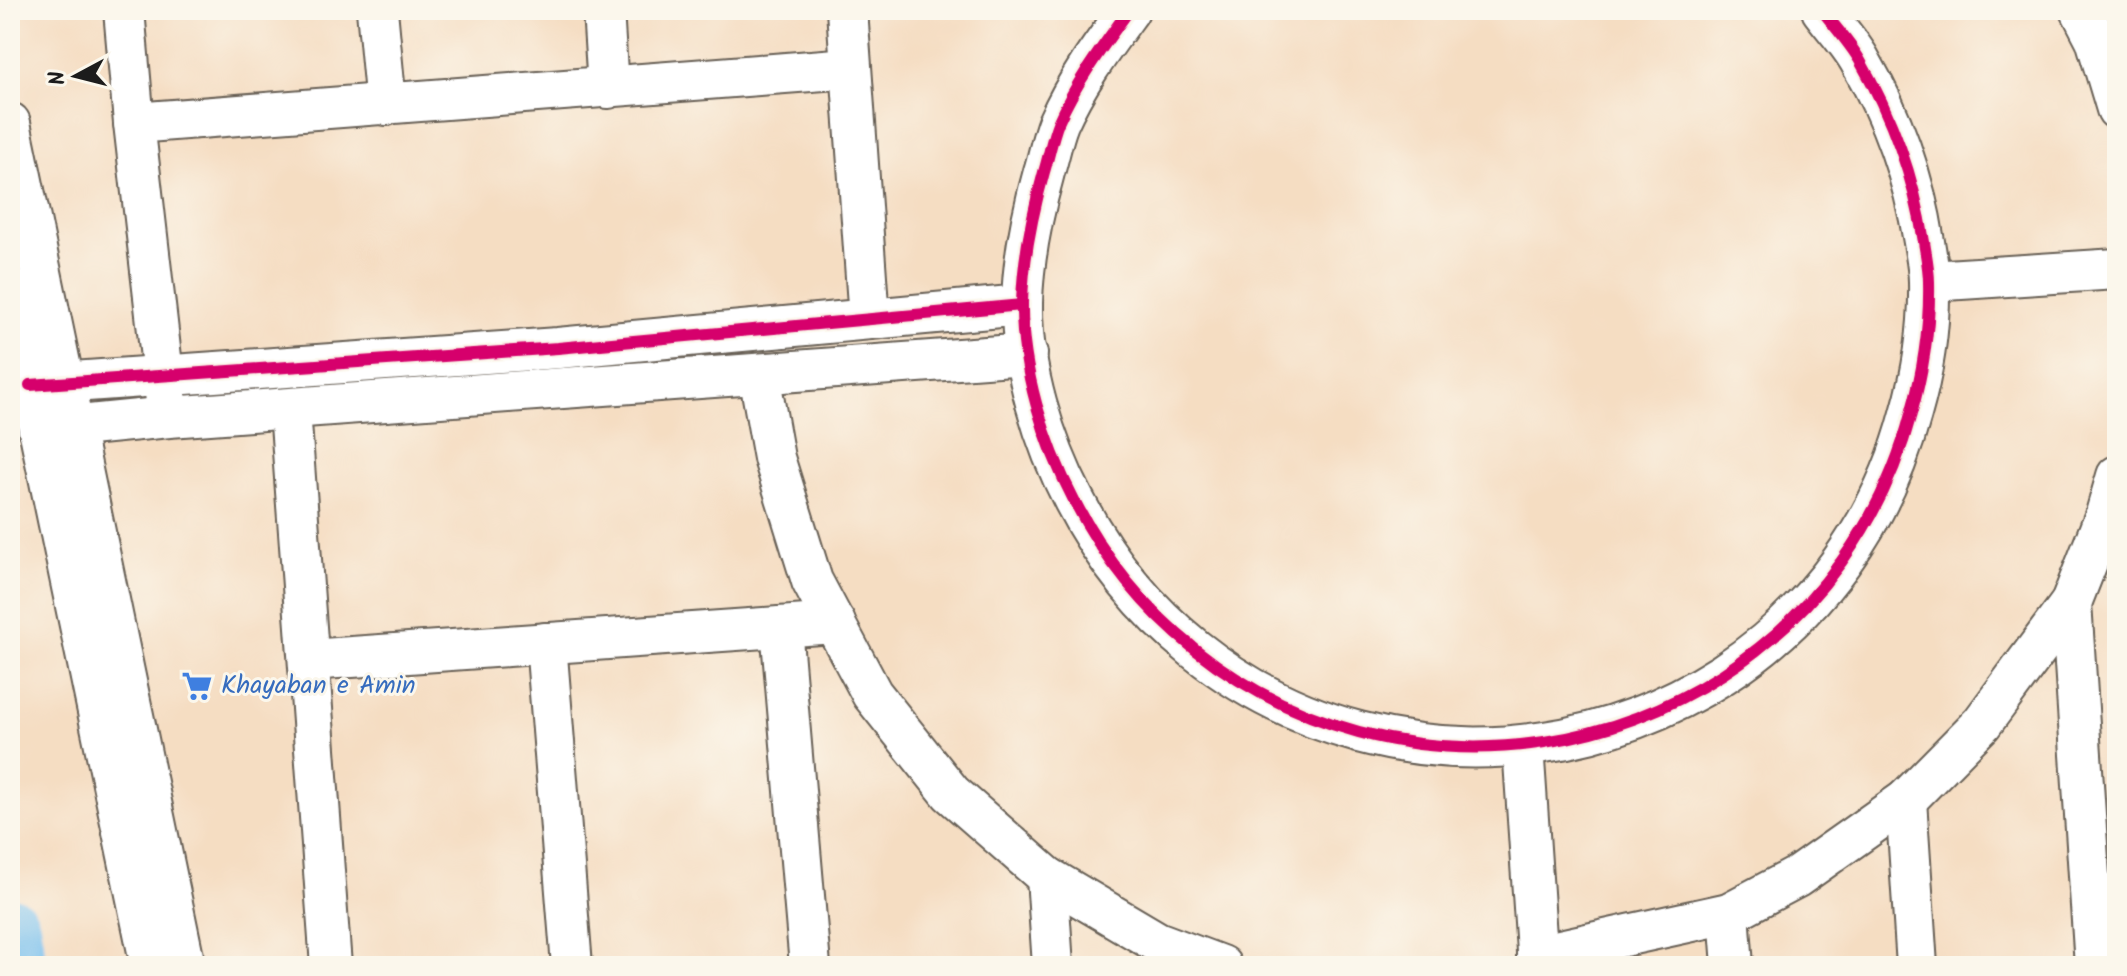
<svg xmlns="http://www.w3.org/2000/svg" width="2127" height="976" font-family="Kalam,sans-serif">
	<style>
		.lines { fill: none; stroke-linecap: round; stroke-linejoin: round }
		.river { stroke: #75beee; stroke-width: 60 }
		.minor-casing { stroke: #686056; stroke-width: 44 }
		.minor { stroke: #fff; stroke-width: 40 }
		.cycleway-casing { stroke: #fbf7ec; stroke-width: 17 }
		.cycleway { stroke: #d6006c; stroke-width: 12 }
		.labels { text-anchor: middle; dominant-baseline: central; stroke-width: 6; stroke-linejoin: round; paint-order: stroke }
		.shop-label { font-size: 26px; fill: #366cbe; stroke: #fbf7ec; text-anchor: start }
	</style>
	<rect width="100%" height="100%" fill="#fbf7ec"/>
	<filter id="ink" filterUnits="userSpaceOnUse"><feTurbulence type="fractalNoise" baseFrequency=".0125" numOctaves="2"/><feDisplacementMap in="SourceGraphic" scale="16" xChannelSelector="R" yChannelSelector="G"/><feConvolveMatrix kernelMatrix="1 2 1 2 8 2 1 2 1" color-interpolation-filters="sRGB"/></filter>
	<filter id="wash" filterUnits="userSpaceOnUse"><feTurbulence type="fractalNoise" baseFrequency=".006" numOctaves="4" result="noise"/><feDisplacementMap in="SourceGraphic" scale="32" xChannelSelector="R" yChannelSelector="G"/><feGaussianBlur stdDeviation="1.8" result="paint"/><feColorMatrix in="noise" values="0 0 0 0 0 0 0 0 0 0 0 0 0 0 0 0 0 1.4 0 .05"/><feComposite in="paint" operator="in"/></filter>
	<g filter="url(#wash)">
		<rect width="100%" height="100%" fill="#f5ddc2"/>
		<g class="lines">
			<polyline class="river" points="10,927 17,966"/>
		</g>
	</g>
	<g filter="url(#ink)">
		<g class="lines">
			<g class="minor-casing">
				<g id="minor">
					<polyline points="124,10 134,123 166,401"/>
					<polyline points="377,10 386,105"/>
					<polyline points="603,10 608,88"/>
					<polyline points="847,10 869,319"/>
					<path d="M1129 10C1103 46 1076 82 1058 123 1052 138 1049 156 1044 172 1032 215 1023 259 1022 303 1021 368 1044 443 1074 500 1197 741 1495 820 1723 674 1816 614 1883 521 1911 414 1923 372 1930 326 1929 282 1929 269 1926 255 1924 242 1914 177 1892 116 1859 59 1849 42 1834 26 1822 10"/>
					<polyline points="2081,10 2096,39 2117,109"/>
					<polyline points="10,123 185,966"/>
					<polyline points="134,123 850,68"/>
					<polyline points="1930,281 2117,269"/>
					<polyline points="10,289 151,966"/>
					<polyline points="759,374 774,458 812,581 872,694 951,793 1047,877 1157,942 1221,966"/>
					<polyline points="30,385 558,348 1022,305"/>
					<polyline points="290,410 331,966"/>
					<polyline points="39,430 169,417 1027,354"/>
					<polyline points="2071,603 2095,966"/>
					<polyline points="781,627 810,966"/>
					<polyline points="546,643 572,966"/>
					<polyline points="309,660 835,623"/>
					<polyline points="1523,746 1538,966"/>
					<polyline points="1906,800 1917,966"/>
					<polyline points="1047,877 1053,966"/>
					<polyline points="1729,913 1733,966"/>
					<polyline points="1537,955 1729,913 1797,877 1906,800 1982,723 2071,603 2106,514 2117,476"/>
				</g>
			</g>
			<use href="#minor" class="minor"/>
			<g class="cycleway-casing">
				<g id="cycleway">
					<path d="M1129 10C1103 46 1076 82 1058 123 1052 138 1049 156 1044 172 1032 215 1023 259 1022 303 1021 368 1044 443 1074 500 1197 741 1495 820 1723 674 1816 614 1883 521 1911 414 1923 372 1930 326 1929 282 1929 269 1926 255 1924 242 1914 177 1892 116 1859 59 1849 42 1834 26 1822 10"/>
					<polyline points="30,385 558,348 1022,305"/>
				</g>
			</g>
			<use href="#cycleway" class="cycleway"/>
		</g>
	</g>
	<defs>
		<g id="supermarket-bare" transform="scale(2.4)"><path d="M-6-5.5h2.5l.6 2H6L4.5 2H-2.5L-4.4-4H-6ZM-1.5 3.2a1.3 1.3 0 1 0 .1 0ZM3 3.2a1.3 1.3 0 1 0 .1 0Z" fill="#3f7fe0" stroke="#fbf7ec" stroke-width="2.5" paint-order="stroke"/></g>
	</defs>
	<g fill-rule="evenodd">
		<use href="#supermarket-bare" x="197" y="686"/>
	</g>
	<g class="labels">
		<g class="shop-label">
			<text x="221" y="686">Khayaban e Amin</text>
		</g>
	</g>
	<rect width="2127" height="976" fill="none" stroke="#fbf7ec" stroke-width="40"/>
	<g transform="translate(76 76) rotate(263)" stroke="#fbf7ec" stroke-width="6" paint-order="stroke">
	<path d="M0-6L14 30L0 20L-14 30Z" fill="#1c1c1c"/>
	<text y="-12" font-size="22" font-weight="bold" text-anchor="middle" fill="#1c1c1c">N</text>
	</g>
</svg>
